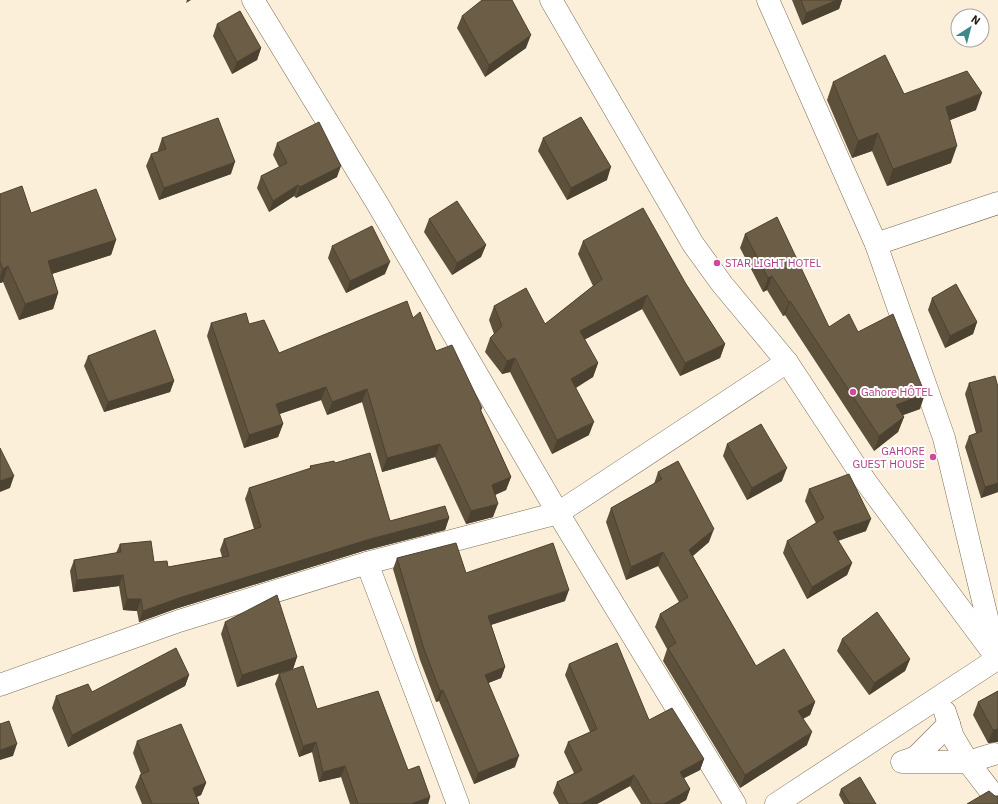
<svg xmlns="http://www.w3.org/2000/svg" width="998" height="804" font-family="'IBM Plex Sans',sans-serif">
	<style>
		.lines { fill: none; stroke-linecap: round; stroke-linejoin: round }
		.street-casing { stroke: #7b6d54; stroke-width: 23 }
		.street { stroke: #fff; stroke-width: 22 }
		.wall { fill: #5d513c }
		.shaded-wall { fill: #4c4231 }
		.building { fill: #6c5e46; stroke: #4c4231 }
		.hotel-dot { fill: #d1479c; stroke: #fff; stroke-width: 1.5 }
		.labels { text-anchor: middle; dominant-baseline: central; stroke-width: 4; stroke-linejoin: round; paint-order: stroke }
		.hotel-label { font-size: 11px; fill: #b23c85; stroke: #fff; text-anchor: start }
	</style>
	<rect width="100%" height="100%" fill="#fcefd9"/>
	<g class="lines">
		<g class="street-casing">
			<g id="street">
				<polyline points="253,0 377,203 558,513 735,804"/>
				<polyline points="551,0 693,244 722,284 787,362 866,482 991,650"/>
				<polyline points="768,0 876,244 944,438 997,659 776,804"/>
				<polyline points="876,244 998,203"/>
				<polyline points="367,563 458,804"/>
				<polyline points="0,685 179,621 367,563 558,513 787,362"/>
				<polyline points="945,712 953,737 968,762 994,754"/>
				<polyline points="949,724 916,757 902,762 968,762 995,797"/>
			</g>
		</g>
		<use href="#street" class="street"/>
	</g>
	<g class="wall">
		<polygon points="792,0 842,0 839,9 802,25"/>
		<polygon points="462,16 526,48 485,77 457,28"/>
		<polygon points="217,24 261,48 257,60 232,74 213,36"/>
		<polygon points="833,82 904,94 976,110 950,120 951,163 887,186 872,151 852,158 827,100"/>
		<polygon points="162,138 231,174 159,200 146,166 151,154 158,152 158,150"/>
		<polygon points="543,138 607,180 567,200 538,151"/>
		<polygon points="277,143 337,177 296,198 294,196 269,212 257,188 261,176 279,167 273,155"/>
		<polygon points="0,194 31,213 116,240 111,255 52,274 58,293 53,309 19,320 3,282 0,283"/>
		<polygon points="429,219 486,245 481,257 452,275 424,232"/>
		<polygon points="745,234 829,327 858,332 920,409 902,415 904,417 898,432 874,451 785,315 783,316 767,290 763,292 740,248"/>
		<polygon points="583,241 686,284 725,344 720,358 680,376 642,309 584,340 598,363 593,377 576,388 589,435 552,454 510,372 502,374 485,352 490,338 494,334 489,320 494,306 545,324 593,286 578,254"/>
		<polygon points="332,246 385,274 346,293 328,258"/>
		<polygon points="932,298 977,322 973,334 945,348 928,310"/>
		<polygon points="413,318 436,351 482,408 481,411 511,477 506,490 495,495 493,517 466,524 435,457 382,472 362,402 327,415 321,400 279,414 283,424 278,437 244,448 207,336 211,323 249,324 279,353"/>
		<polygon points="88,356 174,381 170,392 104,412 84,366"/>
		<polygon points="969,383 998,387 998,492 981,498 965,447 969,436 976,433 965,394"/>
		<polygon points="727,444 782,481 747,500 723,456"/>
		<polygon points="335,463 390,521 449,518 445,530 363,551 175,609 139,622 137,611 123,610 119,586 73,592 70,571 74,560 116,553 120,544 154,562 168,567 222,557 220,550 224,539 254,529 245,499 249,488 310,469 310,466"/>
		<polygon points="658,472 709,542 693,556 756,666 815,702 810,715 803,719 807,745 740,788 663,661 667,649 655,627 660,614 679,602 658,566 626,580 606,522 611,508 654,484"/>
		<polygon points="809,489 866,531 838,541 852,563 847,575 807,599 783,553 787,541 816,523 805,501"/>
		<polygon points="397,558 466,573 565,601 491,625 505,667 501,678 488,683 515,767 474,784 439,701 436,702 420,660 393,569"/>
		<polygon points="225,622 297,657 293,669 237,687 221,634"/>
		<polygon points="842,639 910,659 905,671 869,695 837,651"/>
		<polygon points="569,664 649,720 704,759 700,770 684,778 690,789 686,800 679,804 641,804 630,786 597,804 559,804 553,793 557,782 574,773 564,752 568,742 590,732 565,675"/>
		<polygon points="279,674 317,709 408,770 430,797 428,804 350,804 341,777 319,782 312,752 299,757 275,684"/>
		<polygon points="189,675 185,686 68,747 52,708 56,696 92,692"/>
		<polygon points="998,691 998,742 997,742 988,743 973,715 978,702"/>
		<polygon points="137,741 206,783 201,795 197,797 199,804 142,804 135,787 140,775 141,774 133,753"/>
		<polygon points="841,789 876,804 844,804 839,795"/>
	</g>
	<g class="shaded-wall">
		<polygon points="187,0 191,0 186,3"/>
		<polygon points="837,0 842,0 839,9 802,25 806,13"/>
		<polygon points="531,35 526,48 485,77 489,65"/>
		<polygon points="261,48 257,60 232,74 237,62"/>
		<polygon points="982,93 976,110 940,124 946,107"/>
		<polygon points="878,133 872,151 852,158 858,141"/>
		<polygon points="957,146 951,163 887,186 893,169"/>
		<polygon points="235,162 231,174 159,200 164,188"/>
		<polygon points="341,166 337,177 296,198 300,187"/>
		<polygon points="611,167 607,180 567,200 571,188"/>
		<polygon points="298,185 294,196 269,212 273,201"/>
		<polygon points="116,240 111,255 42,277 48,261"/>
		<polygon points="486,245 481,257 452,275 457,263"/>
		<polygon points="390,262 385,274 346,293 350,281"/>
		<polygon points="8,266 3,282 0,283 0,276 3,269"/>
		<polygon points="772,276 767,290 763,292 768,278"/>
		<polygon points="58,293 53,309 19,320 25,304"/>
		<polygon points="647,295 642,309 574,345 580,331"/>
		<polygon points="790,301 785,315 783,316 789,302"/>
		<polygon points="977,322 973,334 945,348 950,336"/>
		<polygon points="725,344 720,358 680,376 685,363"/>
		<polygon points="515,358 510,372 502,374 507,361"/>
		<polygon points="598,363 593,377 566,393 571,379"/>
		<polygon points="174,381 170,392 104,412 108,402"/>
		<polygon points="326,387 321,400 271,417 276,404"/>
		<polygon points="367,389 362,402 327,415 332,402"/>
		<polygon points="925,394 920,409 890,420 896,405"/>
		<polygon points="904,417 898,432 874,451 879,436"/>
		<polygon points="594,422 589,435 552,454 557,440"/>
		<polygon points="283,424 278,437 244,448 249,435"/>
		<polygon points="440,444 435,457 382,472 387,458"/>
		<polygon points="787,468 782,481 747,500 752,488"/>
		<polygon points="14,476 10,488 0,492 0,481"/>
		<polygon points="511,477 506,490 488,498 492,485"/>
		<polygon points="998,483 998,492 981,498 985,487"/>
		<polygon points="498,504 493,517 466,524 471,511"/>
		<polygon points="449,518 445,530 363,551 175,609 139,622 143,611 179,598 367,540"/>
		<polygon points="871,519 866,531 828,544 833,532"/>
		<polygon points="714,529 709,542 684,563 689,550"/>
		<polygon points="663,552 658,566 626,580 631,567"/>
		<polygon points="852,563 847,575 807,599 812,587"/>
		<polygon points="123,575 119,586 73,592 77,580"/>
		<polygon points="569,590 565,601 484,627 488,616"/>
		<polygon points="127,599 141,599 137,611 123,610"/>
		<polygon points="297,657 293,669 237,687 242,675"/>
		<polygon points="910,659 905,671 869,695 874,683"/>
		<polygon points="505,667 501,678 481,686 485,675"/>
		<polygon points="189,675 185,686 68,747 72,735"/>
		<polygon points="443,690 439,701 436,702 440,691"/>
		<polygon points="815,702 810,715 793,724 798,711"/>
		<polygon points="998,729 998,740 997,742 988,743 993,730"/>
		<polygon points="812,732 807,745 740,788 745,775"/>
		<polygon points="316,742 312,752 299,757 303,746"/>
		<polygon points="17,744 13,756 0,760 0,750"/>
		<polygon points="519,756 515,767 474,784 478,773"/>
		<polygon points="704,759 700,770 676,782 680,772"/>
		<polygon points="345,766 341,777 319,782 323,772"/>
		<polygon points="634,775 630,786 597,804 581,804"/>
		<polygon points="206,783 201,795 188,800 193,788"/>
		<polygon points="690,789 686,800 679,804 664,804"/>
		<polygon points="430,797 428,804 411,804"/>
	</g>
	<g class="building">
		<polygon points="482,0 512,0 531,35 489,65 462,16"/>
		<polygon points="801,0 837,0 806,13"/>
		<polygon points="240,11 261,48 237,62 217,24"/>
		<polygon points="885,55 904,94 967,71 982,93 946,107 957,146 893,169 878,133 858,141 833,82"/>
		<polygon points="581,117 611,167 571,188 543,138"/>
		<polygon points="218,118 235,162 164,188 151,154 166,149 162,138"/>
		<polygon points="319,122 341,166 300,187 298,185 273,201 261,176 287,163 277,143"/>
		<polygon points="22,186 31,213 96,189 116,240 48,261 58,293 25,304 8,266 3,269 0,262 0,194"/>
		<polygon points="457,201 486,245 457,263 429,219"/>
		<polygon points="643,208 686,284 725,344 685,363 647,295 580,331 598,363 571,379 594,422 557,440 515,358 507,361 490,338 502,326 494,306 526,288 545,324 602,279 583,241"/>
		<polygon points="777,217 829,327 849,314 858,332 893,314 925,394 896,405 904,417 879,436 790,301 789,302 772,276 768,278 745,234"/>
		<polygon points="372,226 390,262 350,281 332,246"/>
		<polygon points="956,284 977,322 950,336 932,298"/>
		<polygon points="407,301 413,318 420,312 436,351 452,345 482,408 480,409 511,477 492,485 498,504 471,511 440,444 387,458 367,389 332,402 326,387 276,404 283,424 249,435 211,323 246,313 249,324 264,320 279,353"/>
		<polygon points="155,330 174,381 108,402 88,356"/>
		<polygon points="995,376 998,387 998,483 985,487 969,436 982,431 969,383"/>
		<polygon points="761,424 787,468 752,488 727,444"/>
		<polygon points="0,448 14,476 0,481"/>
		<polygon points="370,453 390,521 445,506 449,518 367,540 179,598 143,611 141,599 127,599 123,575 77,580 74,560 121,552 120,544 151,541 154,562 167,561 168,567 229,556 224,539 261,527 249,488 311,468 310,466 334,461 335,463"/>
		<polygon points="678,461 714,529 689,550 756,666 784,649 815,702 798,711 812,732 745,775 668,648 676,643 660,614 688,597 663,552 631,567 611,508 662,479 658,472"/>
		<polygon points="849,474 871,519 833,532 852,563 812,587 787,541 824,518 809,489"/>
		<polygon points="456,543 466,573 553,543 569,590 488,616 505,667 485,675 519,756 478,773 443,690 440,691 424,649 397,558"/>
		<polygon points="277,595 297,657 242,675 225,622"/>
		<polygon points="877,612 910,659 874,683 842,639"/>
		<polygon points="617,643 649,720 672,708 704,759 680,772 690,789 664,804 651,804 634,775 581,804 568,804 557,782 582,770 568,742 597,729 569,664"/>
		<polygon points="176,648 189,675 72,735 56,696 88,684 92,692"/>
		<polygon points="303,666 317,709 378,691 408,770 419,766 430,797 411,804 358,804 345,766 323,772 316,742 303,746 279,674"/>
		<polygon points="998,691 998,729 993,730 978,702"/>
		<polygon points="9,721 17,744 0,750 0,724"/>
		<polygon points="181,724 206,783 193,788 199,804 152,804 140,775 149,771 137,741"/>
		<polygon points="860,777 876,804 850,804 841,789"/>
		<polygon points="989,791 995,796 998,796 998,804 967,804"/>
	</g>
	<g class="hotel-dot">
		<circle cx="717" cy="263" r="4"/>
		<circle cx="853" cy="392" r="4"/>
		<circle cx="933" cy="457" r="4"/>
	</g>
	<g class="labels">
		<g class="hotel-label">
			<text x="725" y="263">STAR LIGHT HOTEL</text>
			<text x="861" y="392">Gahore HÔTEL</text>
			<text x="925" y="451" text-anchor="end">GAHORE<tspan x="925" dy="13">GUEST HOUSE</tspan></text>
		</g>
	</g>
	<g transform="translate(970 28) rotate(36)"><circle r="19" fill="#ffffff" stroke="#a7a5a1"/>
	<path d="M0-3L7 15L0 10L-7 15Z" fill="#40898a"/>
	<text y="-6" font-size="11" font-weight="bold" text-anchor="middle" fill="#231d13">N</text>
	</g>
</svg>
